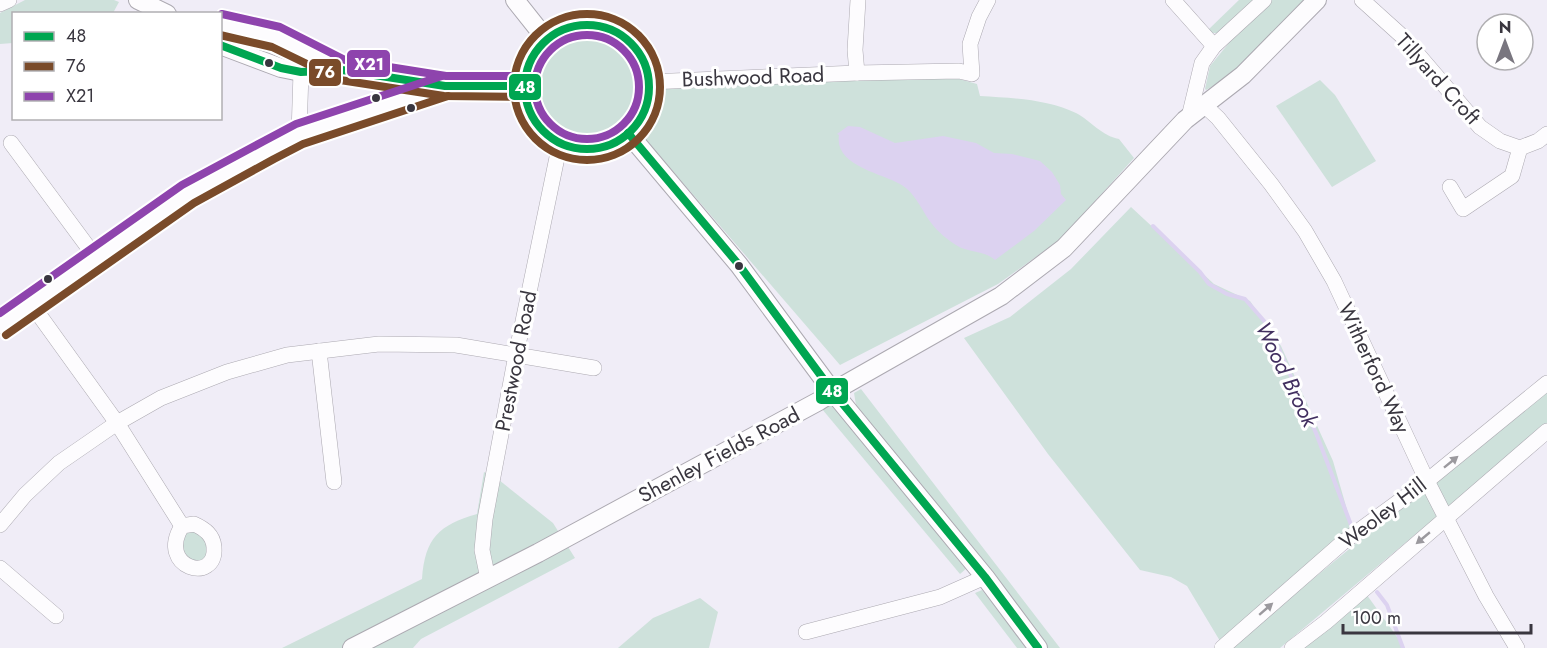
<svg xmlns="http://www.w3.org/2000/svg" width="1547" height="648" font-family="Jost,sans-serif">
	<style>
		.green { fill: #cee1db }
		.water { fill: #dcd2f0 }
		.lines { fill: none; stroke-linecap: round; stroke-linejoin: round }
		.stream { stroke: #dcd2f0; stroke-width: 4 }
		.minor-casing { stroke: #aca9b1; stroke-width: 16 }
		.tertiary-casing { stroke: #aca9b1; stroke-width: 20 }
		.minor { stroke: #fdfcfe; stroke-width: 15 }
		.tertiary { stroke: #fdfcfe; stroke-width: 18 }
		.bus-1-casing { stroke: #fff; stroke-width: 12 }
		.bus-2-casing { stroke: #fff; stroke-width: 12 }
		.bus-3-casing { stroke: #fff; stroke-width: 12 }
		.bus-1 { stroke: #00a651; stroke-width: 8 }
		.bus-2 { stroke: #7a4b2a; stroke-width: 8 }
		.bus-3 { stroke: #8e44ad; stroke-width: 8 }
		.oneway { fill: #9b999e }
		.bus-dot { fill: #39363f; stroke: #fff; stroke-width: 2 }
		.labels { text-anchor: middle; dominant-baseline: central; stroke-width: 6; stroke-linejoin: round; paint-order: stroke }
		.street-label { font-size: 21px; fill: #39363f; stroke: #fff }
		.water-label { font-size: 22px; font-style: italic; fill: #422f60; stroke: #fff }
		.line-badge { stroke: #fff; stroke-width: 2 }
		.badge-label { font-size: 16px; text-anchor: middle; font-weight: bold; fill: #fff }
	</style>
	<rect width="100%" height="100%" fill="#f0edf7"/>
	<g class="green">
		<polygon points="25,0 114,0 119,2 113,13 14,14 13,43 0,44 0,13"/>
		<polygon points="1239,0 1254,0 1221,33 1213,33 1208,30"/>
		<polygon points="1272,0 1307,0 1226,79 1206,90 1205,89 1210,66 1233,38"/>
		<circle cx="587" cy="87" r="51"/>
		<path d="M945 75 977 84 980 96C1012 98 1047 99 1076 113 1091 121 1102 136 1119 139L1134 158 1061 239 998 284 840 365 633 125 639 117 652 91 659 88Z"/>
		<polygon points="1320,80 1335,95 1376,161 1332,187 1276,106"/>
		<polygon points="1131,207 1214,284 1250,301 1281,346 1333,461 1352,527 1220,641 1187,586 1171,577 1140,570 1048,454 964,338 1010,317 1071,269"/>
		<polygon points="1547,385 1547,426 1448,510 1432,480"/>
		<polygon points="861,389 1060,648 1046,648 984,565 856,405 854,393"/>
		<polygon points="834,402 968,567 960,574 822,409"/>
		<path d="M484 472 499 480 553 523 575 558 421 639 413 648H282L422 579C425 538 439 525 477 514Z"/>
		<polygon points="1427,485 1441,513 1280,648 1229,648"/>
		<polygon points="194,530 210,544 206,563 182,559 184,531"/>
		<polygon points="982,590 1029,648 1017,648 975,593"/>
		<polygon points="1364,591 1405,648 1301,648"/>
		<polygon points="700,598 718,612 709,648 618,648 653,618"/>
	</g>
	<path class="water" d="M848 126 860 127 895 143 943 136 976 143 994 153 1012 154 1040 161 1052 172 1060 185 1061 194 1066 200 1034 231 995 260C984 250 968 253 956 245 948 240 938 232 932 224 921 210 916 193 900 184 882 173 834 166 839 135L837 134Z"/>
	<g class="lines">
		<g class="stream">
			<polyline points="1153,226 1200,272 1209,284 1227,294 1245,299 1265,322 1278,347 1316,433 1353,530"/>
			<polyline points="1377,592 1387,605 1403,648"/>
		</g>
		<g class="minor-casing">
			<g id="minor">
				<polyline points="1173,0 1214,46"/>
				<polyline points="1362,0 1403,37 1480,127 1500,141 1520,148 1538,141 1547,134"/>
				<polyline points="0,4 9,0"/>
				<polyline points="857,73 855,50 858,0"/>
				<polyline points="649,82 857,73 959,71 972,74 970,44 979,17 988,0"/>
				<polyline points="1204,105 1218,118 1271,184 1305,231 1334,281 1427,481 1486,596 1517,648"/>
				<polyline points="1189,117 1202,63 1214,46 1264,0"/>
				<polyline points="299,134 301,72"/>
				<polyline points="11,143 96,258"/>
				<polyline points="1450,187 1463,209 1512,176 1520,148"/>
				<polyline points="32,305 117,423 182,526"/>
				<polyline points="0,326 188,194 269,150 299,134 445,86"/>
				<polyline points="319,351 334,482"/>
				<path d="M194 524C205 529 213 535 214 547 217 585 156 568 182 526Z"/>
				<polyline points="0,525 25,495 59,463 117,423 161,398 227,372 287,355 379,344 456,345 594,368"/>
				<polyline points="0,568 56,616"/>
				<polyline points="488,579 482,550 485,519 516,355 560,143"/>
				<polyline points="806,632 940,597 985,577"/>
				<polyline points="1222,648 1342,543 1427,481 1547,383"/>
				<polyline points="1292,648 1326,622 1547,431"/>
			</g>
		</g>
		<g class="tertiary-casing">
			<g id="tertiary">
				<polyline points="138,0 167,14"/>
				<polyline points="515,0 546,39"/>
				<polyline points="220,24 276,37 341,70"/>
				<circle cx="587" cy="87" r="62"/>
				<polyline points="220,45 281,68 301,72 342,70 445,86 524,86"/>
				<polyline points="628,133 739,265 833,392 985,577 1038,648"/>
				<polyline points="352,648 538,553 819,401 846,384 1001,296 1064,248 1185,120 1243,75 1317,0"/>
			</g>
		</g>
		<use href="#minor" class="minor"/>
		<use href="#tertiary" class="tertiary"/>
		<g class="bus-1-casing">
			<g id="bus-1">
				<circle cx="587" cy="87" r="62"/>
				<polyline points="220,45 281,68 301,72 342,70 445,86 524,86"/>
				<polyline points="628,133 739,265 833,392 985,577 1038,648"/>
			</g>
		</g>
		<g class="bus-2-casing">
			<g id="bus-2">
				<circle cx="587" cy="87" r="73"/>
				<polyline points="220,35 272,47 340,80 444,96 524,97"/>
				<polyline points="6,335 194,203 274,159 303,144 448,96"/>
			</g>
		</g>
		<g class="bus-3-casing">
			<g id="bus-3">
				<polyline points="222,14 280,27 345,60 446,76 524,76"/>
				<circle cx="587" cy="87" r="52"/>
				<polyline points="0,313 182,185 264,141 296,124 442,76"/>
			</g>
		</g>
		<use href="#bus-1" class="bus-1"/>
		<use href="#bus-2" class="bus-2"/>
		<use href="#bus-3" class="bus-3"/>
	</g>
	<defs><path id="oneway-solid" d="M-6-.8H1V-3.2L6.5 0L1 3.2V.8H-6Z" transform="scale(1.5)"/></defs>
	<g class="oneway">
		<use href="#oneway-solid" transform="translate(1451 462) rotate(-39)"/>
		<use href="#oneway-solid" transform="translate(1423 538) rotate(140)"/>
		<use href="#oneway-solid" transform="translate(1266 609) rotate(-41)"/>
	</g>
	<g class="bus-dot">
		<circle cx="269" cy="63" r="5"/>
		<circle cx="376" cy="98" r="5"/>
		<circle cx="411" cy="108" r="5"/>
		<circle cx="739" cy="266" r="5"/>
		<circle cx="48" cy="279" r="5"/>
	</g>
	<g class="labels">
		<g class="street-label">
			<text transform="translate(753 77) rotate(-2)">Bushwood Road</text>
			<text transform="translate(1438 79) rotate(48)">Tillyard Croft</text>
			<text transform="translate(516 361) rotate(-79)">Prestwood Road</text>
			<text transform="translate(1374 368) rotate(65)">Witherford Way</text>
			<text transform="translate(719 455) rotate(-28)">Shenley Fields Road</text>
			<text transform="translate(1383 513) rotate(-37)">Weoley Hill</text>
		</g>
		<g class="water-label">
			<text transform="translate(1287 374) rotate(64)">Wood Brook</text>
		</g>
	</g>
	<g class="line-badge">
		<rect x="346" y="49" width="45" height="29" rx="6" fill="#8e44ad"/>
		<rect x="308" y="58" width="34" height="29" rx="6" fill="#7a4b2a"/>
		<rect x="508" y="73" width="34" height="28" rx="6" fill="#00a651"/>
		<rect x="815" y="377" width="34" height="28" rx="6" fill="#00a651"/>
	</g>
	<g class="badge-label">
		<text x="369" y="70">X21</text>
		<text x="325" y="78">76</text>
		<text x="525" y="93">48</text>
		<text x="832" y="397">48</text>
	</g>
	<rect x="12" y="12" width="210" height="108" fill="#ffffff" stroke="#b0afb2" stroke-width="1.5"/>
	<rect x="24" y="32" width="30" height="9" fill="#00a651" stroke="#b0afb2" stroke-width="1.5"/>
	<text x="66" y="42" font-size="18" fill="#39363f">48</text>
	<rect x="24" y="62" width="30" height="9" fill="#7a4b2a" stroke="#b0afb2" stroke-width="1.5"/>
	<text x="66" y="72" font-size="18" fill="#39363f">76</text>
	<rect x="24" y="92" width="30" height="9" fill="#8e44ad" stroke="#b0afb2" stroke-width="1.5"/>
	<text x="66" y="102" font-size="18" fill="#39363f">X21</text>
	<g transform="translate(1505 42)"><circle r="28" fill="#ffffff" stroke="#b0afb2" stroke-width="1.5"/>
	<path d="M0-4.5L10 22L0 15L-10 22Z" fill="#79767f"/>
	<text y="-9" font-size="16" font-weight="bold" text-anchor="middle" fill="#39363f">N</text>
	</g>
	<path d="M1343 624v9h188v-9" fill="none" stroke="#39363f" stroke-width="3"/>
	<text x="1352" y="624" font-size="18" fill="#39363f" stroke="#ffffff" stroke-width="4.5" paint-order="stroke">100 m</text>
</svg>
